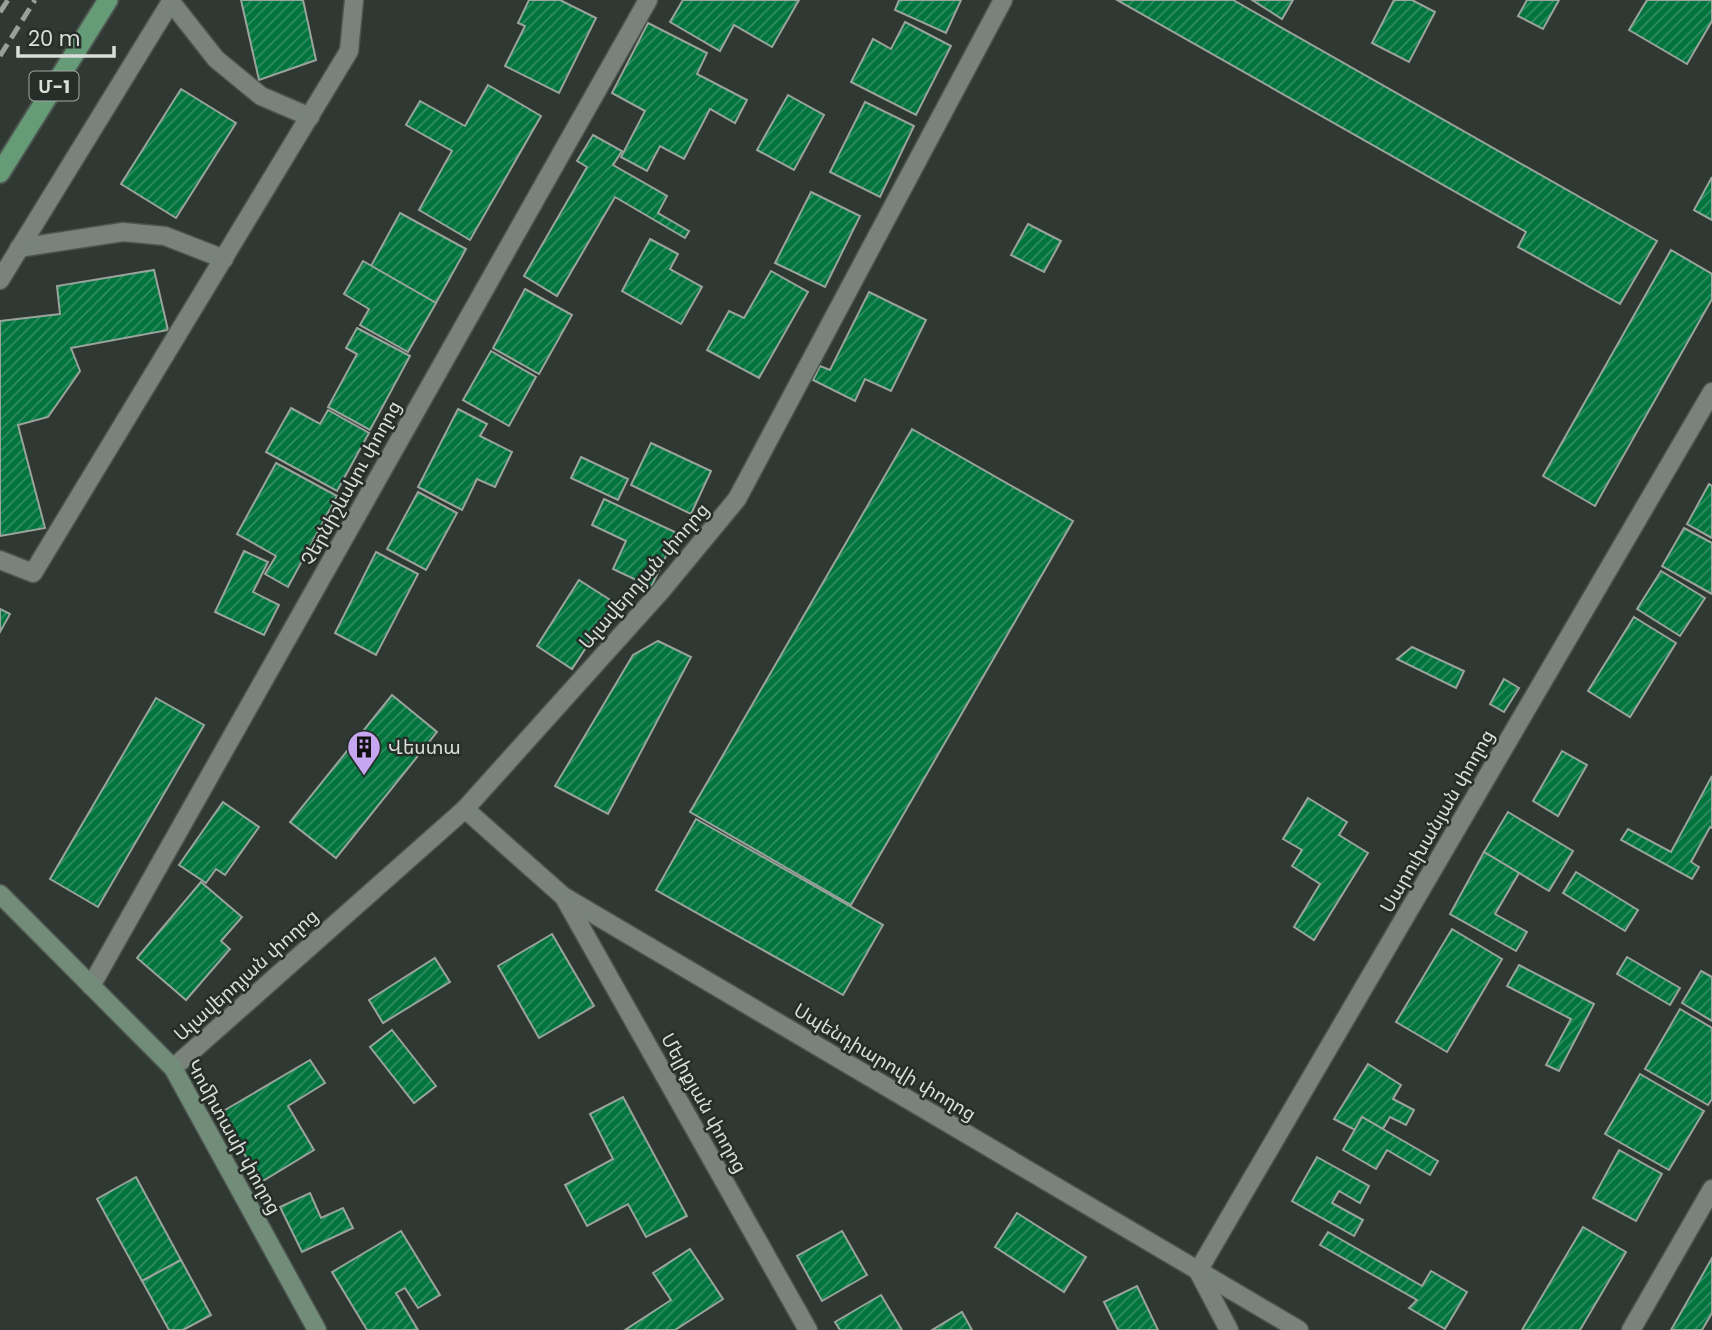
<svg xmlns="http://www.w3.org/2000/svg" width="1712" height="1330" font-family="Poppins,'Noto Sans Armenian',sans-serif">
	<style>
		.building { fill: url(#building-hatch); stroke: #9aa39c; stroke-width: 2 }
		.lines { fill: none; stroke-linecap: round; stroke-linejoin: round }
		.minor-casing { stroke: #4d544f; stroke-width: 21 }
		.secondary-casing { stroke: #4d544f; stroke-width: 21 }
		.trunk-casing { stroke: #4d544f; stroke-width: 23 }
		.minor { stroke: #79837c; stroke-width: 18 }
		.secondary { stroke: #728c7a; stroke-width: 18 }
		.trunk { stroke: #669b77; stroke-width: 19 }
		.rail { stroke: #99a09c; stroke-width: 5; stroke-dasharray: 14 7; stroke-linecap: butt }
		.labels { text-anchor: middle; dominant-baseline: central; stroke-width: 5; stroke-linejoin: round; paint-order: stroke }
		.shield { fill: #252e28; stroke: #a3a9a5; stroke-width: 2 }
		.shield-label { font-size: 18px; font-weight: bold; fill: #d9dedb }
		.street-label { font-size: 19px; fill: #d9dedb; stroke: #252e28 }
		.poi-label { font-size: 19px; fill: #d9dedb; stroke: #252e28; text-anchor: start }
	</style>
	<defs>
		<pattern id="building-hatch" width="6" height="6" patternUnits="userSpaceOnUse" patternTransform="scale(1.75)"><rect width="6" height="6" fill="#01743d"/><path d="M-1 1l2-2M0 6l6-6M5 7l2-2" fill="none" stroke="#328e62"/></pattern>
	</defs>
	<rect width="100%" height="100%" fill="#2f3832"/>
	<g class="building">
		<polygon points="241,0 303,0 316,60 259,80"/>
		<polygon points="529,0 560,0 596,18 559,93 505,66 525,26 518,23"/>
		<polygon points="683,0 799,0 772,47 734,25 720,51 670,22"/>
		<polygon points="899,0 961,0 946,33 895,10"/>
		<polygon points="1117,0 1233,0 1657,241 1620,304 1518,247 1526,232"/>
		<polygon points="1252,0 1293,0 1282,19"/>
		<polygon points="1394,0 1412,0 1435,12 1409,62 1372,43"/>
		<polygon points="1527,0 1559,0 1543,29 1518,16"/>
		<polygon points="1647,0 1712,0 1712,21 1687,64 1629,30"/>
		<polygon points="905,22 951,46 916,115 851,82 873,39 891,49"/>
		<polygon points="648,23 707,53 697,74 747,100 735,123 710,109 684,159 660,146 647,171 621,157 645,111 612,93"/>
		<polygon points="488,85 541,116 470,240 419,210 452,151 406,125 420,101 465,126"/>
		<polygon points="181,89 236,123 176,218 121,184"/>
		<polygon points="788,95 824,115 794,170 757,150"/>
		<polygon points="865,102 914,126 880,197 830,172"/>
		<polygon points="593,135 622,151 613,165 667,196 658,213 689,231 685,238 615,197 557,296 524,276 587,167 577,161"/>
		<polygon points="1712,177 1712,220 1694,210"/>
		<polygon points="811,192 860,216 825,287 775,263"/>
		<polygon points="400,213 466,249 436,303 371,266"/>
		<polygon points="1028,224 1061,241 1044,272 1011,255"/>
		<polygon points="650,239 678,254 670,269 702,287 681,324 622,291"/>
		<polygon points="1671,250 1712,274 1712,299 1595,506 1543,476"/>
		<polygon points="363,261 436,303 408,352 360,325 369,309 344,294"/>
		<polygon points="154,270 168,330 71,348 80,371 48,417 18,425 45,528 0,536 0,321 60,314 57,286"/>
		<polygon points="771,271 808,292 759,378 707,350 729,311 744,318"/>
		<polygon points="525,289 572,315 539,374 493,348"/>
		<polygon points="869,292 926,320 891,391 865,379 855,401 813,380 820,366 830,370"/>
		<polygon points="357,328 410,356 370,430 328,407 357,354 346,348"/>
		<polygon points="491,351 536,377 509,426 463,400"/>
		<polygon points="291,408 320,424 328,410 369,433 337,491 266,452"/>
		<polygon points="458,409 487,424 480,436 512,452 495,487 477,479 462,510 418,487"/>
		<polygon points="912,429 1073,521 851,905 690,812"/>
		<polygon points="651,443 711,471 691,514 631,485"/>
		<polygon points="581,457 628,479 618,500 571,478"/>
		<polygon points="276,463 337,496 288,587 265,574 276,556 237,534"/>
		<polygon points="1709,484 1712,486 1712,538 1687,524"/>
		<polygon points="418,492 457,513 426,570 387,549"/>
		<polygon points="604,499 677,533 651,587 613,569 626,541 592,525"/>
		<polygon points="1684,528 1712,543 1712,594 1662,566"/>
		<polygon points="244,551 268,562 253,592 279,605 264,635 215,612"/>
		<polygon points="376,552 418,574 376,655 335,633"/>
		<polygon points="1661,571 1705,598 1680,636 1637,609"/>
		<polygon points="579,580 615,603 572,669 537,646"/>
		<polygon points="0,609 10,614 0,632"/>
		<polygon points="1634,617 1676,643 1630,717 1588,691"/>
		<polygon points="658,641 691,657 608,814 555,786 633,655"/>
		<polygon points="1412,647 1464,671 1456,688 1397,659"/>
		<polygon points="1504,679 1519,688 1504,712 1490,704"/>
		<polygon points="392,695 437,732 336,858 290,822"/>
		<polygon points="156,698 204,725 98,907 50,879"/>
		<polygon points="1562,751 1587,765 1558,816 1533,801"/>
		<polygon points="1712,776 1712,828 1710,827 1691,862 1699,867 1692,879 1621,840 1628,829 1671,852"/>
		<polygon points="1308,798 1347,822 1339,835 1368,853 1314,940 1294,927 1320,884 1292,866 1302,850 1283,839"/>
		<polygon points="223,802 259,827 225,875 216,869 206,883 179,865"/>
		<polygon points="1508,812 1573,851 1549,891 1484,852"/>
		<polygon points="696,819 883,925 843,995 656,890"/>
		<polygon points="1484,852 1519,873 1495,914 1527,932 1516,951 1450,914"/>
		<polygon points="1576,872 1638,910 1625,931 1563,893"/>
		<polygon points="201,882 242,917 221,941 230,949 186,1000 137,958"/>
		<polygon points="1452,929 1502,959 1447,1052 1396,1022"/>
		<polygon points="552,934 594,1006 539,1038 498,966"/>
		<polygon points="1627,957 1680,988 1670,1005 1617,974"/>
		<polygon points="435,958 450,982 383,1023 369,1000"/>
		<polygon points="1519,965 1594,1004 1559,1071 1546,1065 1571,1019 1507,986"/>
		<polygon points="1701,971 1712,977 1712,1021 1682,1003"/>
		<polygon points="1680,1009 1712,1028 1712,1099 1708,1105 1645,1069"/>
		<polygon points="392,1030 436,1086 414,1103 370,1047"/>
		<polygon points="310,1060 325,1083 288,1106 314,1150 261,1182 220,1113"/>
		<polygon points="1368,1064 1401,1085 1393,1099 1414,1110 1406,1125 1390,1117 1383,1129 1362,1117 1355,1130 1334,1119"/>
		<polygon points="1640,1074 1704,1111 1669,1170 1605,1134"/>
		<polygon points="623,1097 687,1216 646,1237 628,1204 587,1226 565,1185 613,1159 590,1114"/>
		<polygon points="1362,1117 1438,1161 1430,1175 1387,1150 1376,1169 1343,1150"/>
		<polygon points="1619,1150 1662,1174 1636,1221 1593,1198"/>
		<polygon points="1317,1157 1369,1186 1360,1203 1339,1191 1332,1203 1363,1220 1354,1236 1292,1201"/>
		<polygon points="136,1177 181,1260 142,1281 97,1199"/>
		<polygon points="310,1193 321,1218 343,1208 353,1228 302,1252 280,1207"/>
		<polygon points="1017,1213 1086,1257 1064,1292 995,1247"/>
		<polygon points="1583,1227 1626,1252 1580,1330 1522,1330"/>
		<polygon points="401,1231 440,1295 418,1308 405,1288 396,1293 418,1330 367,1330 332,1272"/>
		<polygon points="842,1231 867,1275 822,1301 797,1256"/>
		<polygon points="1328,1232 1422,1286 1431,1271 1467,1292 1445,1329 1409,1308 1417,1300 1320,1245"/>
		<polygon points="690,1249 723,1299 675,1330 625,1330 671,1300 653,1273"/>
		<polygon points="1712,1258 1712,1313 1702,1330 1671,1330"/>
		<polygon points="181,1260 211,1315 183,1330 169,1330 142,1281"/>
		<polygon points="1137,1286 1158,1330 1118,1330 1104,1302"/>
		<polygon points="881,1295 902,1330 840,1330 835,1322"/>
		<polygon points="962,1312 972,1330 932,1330"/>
	</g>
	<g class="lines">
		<g class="minor-casing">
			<g id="minor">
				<polyline points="171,2 216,59 261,96 310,117"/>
				<polyline points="19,248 123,232 165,236 224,259"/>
				<polyline points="0,280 172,0"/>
				<polyline points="0,560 33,573 349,51 354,0"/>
				<polyline points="465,809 563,896 1299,1330"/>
				<polyline points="565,899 808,1330"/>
				<polyline points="91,986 648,0"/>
				<polyline points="173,1068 465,809 661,591 737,499 1003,0"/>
				<polyline points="1229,1330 1198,1271 1712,392"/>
				<polyline points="1631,1330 1712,1189"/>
			</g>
		</g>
		<g class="secondary-casing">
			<polyline id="secondary" points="0,894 173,1068 317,1330"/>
		</g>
		<g class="trunk-casing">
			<polyline id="trunk" points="0,173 108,0"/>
		</g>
		<use href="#minor" class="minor"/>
		<use href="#secondary" class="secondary"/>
		<use href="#trunk" class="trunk"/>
		<g class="rail">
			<polyline points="0,12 8,0"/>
			<polyline points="0,56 35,0"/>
		</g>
	</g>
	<defs>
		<g id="building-pin" transform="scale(1.75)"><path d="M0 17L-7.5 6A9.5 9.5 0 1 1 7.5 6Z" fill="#c6a6f0" stroke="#252e28"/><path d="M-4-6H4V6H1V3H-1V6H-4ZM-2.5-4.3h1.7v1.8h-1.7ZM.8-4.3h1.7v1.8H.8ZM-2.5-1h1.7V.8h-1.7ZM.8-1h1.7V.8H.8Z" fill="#111"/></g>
	</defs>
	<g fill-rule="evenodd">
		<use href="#building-pin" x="364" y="747"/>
	</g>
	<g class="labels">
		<rect class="shield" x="29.5" y="71.5" width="49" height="29" rx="5"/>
		<g class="shield-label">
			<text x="54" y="86">Մ-1</text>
		</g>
		<g class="street-label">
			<text transform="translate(351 483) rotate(-61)">Չերնիշևսկու փողոց</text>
			<text transform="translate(644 576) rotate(-49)">Ալավերդյան փողոց</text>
			<text transform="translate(1437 821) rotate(-60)">Սարուխանյան փողոց</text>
			<text transform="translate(246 975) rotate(-42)">Ալավերդյան փողոց</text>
			<text transform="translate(885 1062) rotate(31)">Սպենդիարովի փողոց</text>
			<text transform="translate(704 1103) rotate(61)">Մելիքյան փողոց</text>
			<text transform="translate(234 1137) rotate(61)">Կոմիտասի փողոց</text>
		</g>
		<g class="poi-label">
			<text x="388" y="747">Վեստա</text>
		</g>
	</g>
	<path d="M18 46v10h96v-10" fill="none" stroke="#d9dedb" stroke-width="3.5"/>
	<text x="28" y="46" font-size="21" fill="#d9dedb" stroke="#252e28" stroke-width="5" paint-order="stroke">20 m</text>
</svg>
